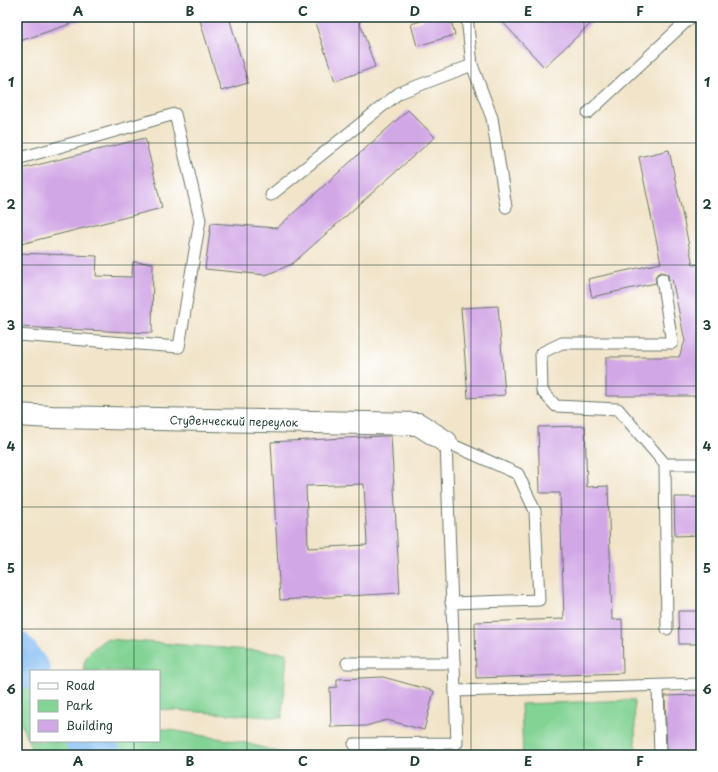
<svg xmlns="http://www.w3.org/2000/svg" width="718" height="772" font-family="'Playpen Sans',sans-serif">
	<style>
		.green { fill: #82d394; stroke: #508864 }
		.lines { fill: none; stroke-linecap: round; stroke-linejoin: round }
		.river { stroke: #7fbaf1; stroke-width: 37 }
		.building { fill: #d2a7e6; fill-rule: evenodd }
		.service-casing { stroke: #687768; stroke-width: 13 }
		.minor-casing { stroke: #687768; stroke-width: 24 }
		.service { stroke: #fff; stroke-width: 11 }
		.minor { stroke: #fff; stroke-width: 22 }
		.grid { fill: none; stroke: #1f3d34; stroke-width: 1; stroke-opacity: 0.55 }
		.labels { text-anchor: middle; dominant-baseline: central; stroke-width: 3; stroke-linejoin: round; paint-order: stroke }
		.street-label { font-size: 11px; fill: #1f3d34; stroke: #fff }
		.neatline { fill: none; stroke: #1f3d34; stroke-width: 1.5 }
		.grid-label { font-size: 13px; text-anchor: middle; font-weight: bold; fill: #1f3d34 }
	</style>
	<rect width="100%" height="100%" fill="#fff"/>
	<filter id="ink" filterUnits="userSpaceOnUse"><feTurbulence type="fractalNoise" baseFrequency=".025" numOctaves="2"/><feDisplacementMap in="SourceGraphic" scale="8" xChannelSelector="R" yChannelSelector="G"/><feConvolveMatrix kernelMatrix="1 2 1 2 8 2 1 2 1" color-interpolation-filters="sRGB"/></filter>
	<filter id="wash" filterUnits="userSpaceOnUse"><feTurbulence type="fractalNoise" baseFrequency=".012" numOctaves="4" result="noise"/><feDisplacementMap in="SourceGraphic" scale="16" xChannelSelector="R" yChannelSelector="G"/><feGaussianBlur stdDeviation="0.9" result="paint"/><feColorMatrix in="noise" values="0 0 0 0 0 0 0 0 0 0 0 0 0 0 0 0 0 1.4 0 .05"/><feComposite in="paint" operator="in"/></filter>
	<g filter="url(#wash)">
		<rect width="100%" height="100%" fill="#f1e4c9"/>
		<g class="green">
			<path d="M106 639 287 653 282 718 159 709V671H84C82 655 95 647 106 639Z"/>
			<polygon points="17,663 31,675 31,741 159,741 159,728 246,743 289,755 34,755 17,714"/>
			<polygon points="634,700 636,755 523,755 521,704"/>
		</g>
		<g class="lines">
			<g class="river">
				<polyline points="17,650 32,671"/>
				<polyline points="84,741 93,752 103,755"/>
			</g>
		</g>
		<g id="blocks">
			<g class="building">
				<polygon points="17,17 82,17 82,20 17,42"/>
				<polygon points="199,17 229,17 248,83 221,91"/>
				<polygon points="313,17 358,17 375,67 335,81"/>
				<polygon points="423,17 450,17 455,35 417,46 411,24 424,20"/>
				<polygon points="498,17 598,17 544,67"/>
				<polygon points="408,110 435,137 292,264 266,275 205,269 211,223 277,228"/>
				<polygon points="145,138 162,208 17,245 17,170"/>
				<polygon points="669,150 693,265 701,264 701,396 606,396 606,357 679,357 685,341 672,279 669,280 668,275 665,273 661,272 657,274 655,277 656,283 592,297 588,279 661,263 639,157"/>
				<polygon points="17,253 97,256 96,276 132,277 133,262 153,263 152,333 17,327"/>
				<polygon points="498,306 505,395 468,398 461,308"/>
				<polygon points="585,426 587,487 608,486 612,620 622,619 623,673 476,678 475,622 564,619 560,493 540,493 538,427"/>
				<path d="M382 436H391L400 593 280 600 271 442ZM364 484 367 545 308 548 306 486Z"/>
				<polygon points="674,497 701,497 701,535 675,536"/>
				<polygon points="678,611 701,611 701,644 679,644"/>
				<polygon points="383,677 434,691 424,730 387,720 366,726 331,727 330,688 337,687 337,679"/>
				<polygon points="701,695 701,755 667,755 665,696"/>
			</g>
		</g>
	</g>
	<g filter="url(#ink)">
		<use href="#blocks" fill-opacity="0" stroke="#687768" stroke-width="1"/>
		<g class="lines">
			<g class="service-casing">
				<g id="service">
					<polyline points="467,17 472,65 492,118 506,207"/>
					<polyline points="588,113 691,17"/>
					<polyline points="17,159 175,114 200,220 179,347 17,335"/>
					<polyline points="271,195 399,93 472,65"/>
					<polyline points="662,279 672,343 562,343 541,353 542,391 556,406 618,409 665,464 701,464"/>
					<polyline points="665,464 667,629"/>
					<polyline points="451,603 539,600 535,511 518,474 446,442 455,691 701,684"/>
					<polyline points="347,663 454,663"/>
					<polyline points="658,686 660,755"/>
					<polyline points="354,744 457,743 455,691"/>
				</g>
			</g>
			<g class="minor-casing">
				<g id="minor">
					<path id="s1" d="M17 415 52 417 418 424 446 442"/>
				</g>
			</g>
			<use href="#service" class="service"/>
			<use href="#minor" class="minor"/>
		</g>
	</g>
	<path class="grid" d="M134 17V671M247 17V755M359 17V755M471 17V755M584 17V755M17 143H701M17 265H701M17 386H701M17 507H701M17 629H701M134 741V755"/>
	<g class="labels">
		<g class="street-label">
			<text stroke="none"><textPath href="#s1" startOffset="217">Студенческий переулок</textPath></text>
		</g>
	</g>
	<rect width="718" height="772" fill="none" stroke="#fff" stroke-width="44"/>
	<rect x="30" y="670" width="130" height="72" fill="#ffffff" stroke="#a5b1ae"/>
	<rect x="38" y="683" width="20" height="6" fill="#ffffff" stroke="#a5b1ae"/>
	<text x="66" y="690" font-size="12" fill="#1f3d34">Road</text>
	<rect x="38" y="700" width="20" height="12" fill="#82d394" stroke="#a5b1ae"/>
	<text x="66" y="710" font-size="12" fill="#1f3d34">Park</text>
	<rect x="38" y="720" width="20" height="12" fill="#d2a7e6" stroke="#a5b1ae"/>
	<text x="66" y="730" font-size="12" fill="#1f3d34">Building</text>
	<rect x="22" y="22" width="674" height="728" class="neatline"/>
	<g class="grid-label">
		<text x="78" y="16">A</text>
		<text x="190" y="16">B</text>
		<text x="303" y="16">C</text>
		<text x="415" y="16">D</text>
		<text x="528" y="16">E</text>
		<text x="640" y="16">F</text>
		<text x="11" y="87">1</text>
		<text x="707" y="87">1</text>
		<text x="11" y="209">2</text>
		<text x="707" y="209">2</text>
		<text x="11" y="330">3</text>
		<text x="707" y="330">3</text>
		<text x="11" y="451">4</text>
		<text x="707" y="451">4</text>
		<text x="11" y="573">5</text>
		<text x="707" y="573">5</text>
		<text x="11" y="694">6</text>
		<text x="707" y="694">6</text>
		<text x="78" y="766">A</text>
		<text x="190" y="766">B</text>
		<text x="303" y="766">C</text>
		<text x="415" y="766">D</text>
		<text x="528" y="766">E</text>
		<text x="640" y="766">F</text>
	</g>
</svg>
